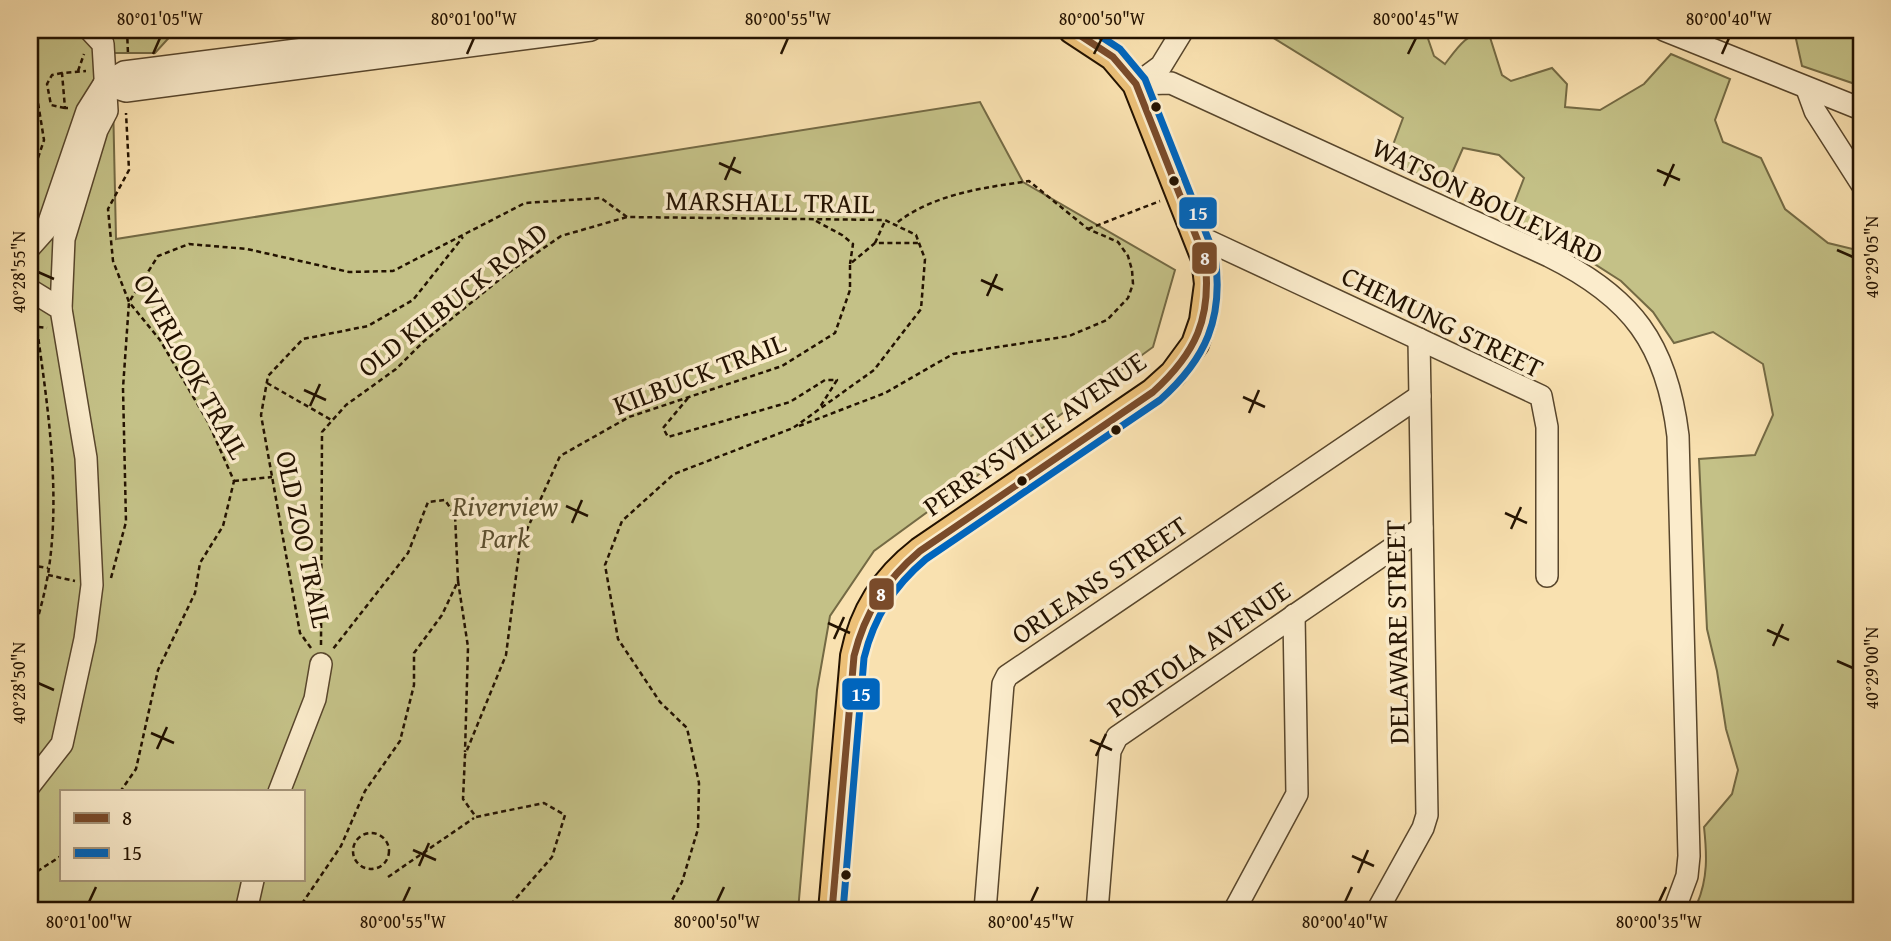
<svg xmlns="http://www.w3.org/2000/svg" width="1891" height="941" font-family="'Gentium Book Plus',serif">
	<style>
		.green { fill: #c4c187; stroke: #746a44; stroke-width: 2; fill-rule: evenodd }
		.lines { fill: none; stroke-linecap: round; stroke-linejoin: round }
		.minor-casing { stroke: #58462c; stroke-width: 24 }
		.major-casing { stroke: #231200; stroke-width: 30 }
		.path { stroke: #231200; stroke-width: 2.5; stroke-dasharray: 5 3.5; stroke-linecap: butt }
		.minor { stroke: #fbeccc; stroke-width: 21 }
		.major { stroke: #ecc078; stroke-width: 26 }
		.bus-1-casing { stroke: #fbeccc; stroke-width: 12 }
		.bus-2-casing { stroke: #fbeccc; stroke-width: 12 }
		.bus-1 { stroke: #7a4b2a; stroke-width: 7 }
		.bus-2 { stroke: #0065bd; stroke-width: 7 }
		.ticks { fill: none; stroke: #231200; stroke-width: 2.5 }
		.bus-dot { fill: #231200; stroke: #fbeccc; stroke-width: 2.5 }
		.labels { text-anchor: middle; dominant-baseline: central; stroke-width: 7; stroke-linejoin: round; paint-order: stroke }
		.street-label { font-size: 28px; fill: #231200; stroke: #fbeccc }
		.park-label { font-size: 28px; font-style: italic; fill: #5b4f2f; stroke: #fbeccc }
		.line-badge { stroke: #fbeccc; stroke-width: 2.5 }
		.badge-label { font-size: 19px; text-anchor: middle; font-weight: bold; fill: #fff }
		.neatline { fill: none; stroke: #231200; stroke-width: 2.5 }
		.ticks-label { font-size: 18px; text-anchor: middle; fill: #231200 }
	</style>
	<rect width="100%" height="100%" fill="#f9e1b0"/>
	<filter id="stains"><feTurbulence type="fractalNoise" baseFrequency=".00286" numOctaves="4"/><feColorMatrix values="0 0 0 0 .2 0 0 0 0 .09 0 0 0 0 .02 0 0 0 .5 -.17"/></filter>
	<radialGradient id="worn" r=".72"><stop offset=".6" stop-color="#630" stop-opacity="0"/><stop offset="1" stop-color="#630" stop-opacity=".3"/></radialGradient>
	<g class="green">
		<path d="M30 30H176L155 53H112L116 239 980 102 1023 182 1175 270 1153 347 874 551 830 616 817 690 798 911H30ZM61 792H303V880H61Z"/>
		<path d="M1275 30H1425L1434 56 1445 64C1457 48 1467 32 1488 31L1502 75 1511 81 1552 68 1567 84 1565 107 1600 110 1644 84 1671 54 1730 79 1715 120 1723 142 1761 158 1785 209 1828 243 1861 251V911H1713L1697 904C1708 878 1707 855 1704 827L1732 794 1738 770 1726 729 1717 671 1707 629 1699 459 1755 455 1773 415 1763 364 1713 332 1674 343 1653 312 1621 281 1585 258 1523 229 1512 209 1524 178 1499 155 1463 148 1446 187 1402 167 1390 153 1403 118 1272 37Z"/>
		<polygon points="1794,30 1861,30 1861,86 1802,66"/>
	</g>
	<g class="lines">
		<g class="minor-casing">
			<g id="minor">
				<polyline points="1664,30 1861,109"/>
				<polyline points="1138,83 1161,66 1183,30"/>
				<polyline points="104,84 126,91 591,30"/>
				<path d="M1136 84 1171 83 1549 256C1632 297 1667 344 1678 436L1689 856 1687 876 1674 911"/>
				<polyline points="1807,89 1815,111 1861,183"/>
				<polyline points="1198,236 1541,396 1547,427 1547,576"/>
				<polyline points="30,247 47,228 87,111 104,84 124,72 452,30"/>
				<polyline points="30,290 61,309 86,458 92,585 85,639 62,744 30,785"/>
				<polyline points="61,309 64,239 97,130 107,111 103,44 90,30"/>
				<polyline points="279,792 315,699 321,664"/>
				<polyline points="246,911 253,880"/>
				<polyline points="985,911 1003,684 1007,676 1420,396"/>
				<polyline points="1097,911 1110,751 1117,737 1422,528"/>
				<polyline points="1234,911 1297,794 1294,615"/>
				<polyline points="1377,911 1423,828 1427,815 1419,339"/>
			</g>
		</g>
		<g class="major-casing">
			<path id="major" d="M832 911 854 656C863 612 884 579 920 551L1153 392 1173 374 1195 344 1203 321 1208 284 1205 259 1136 84 1113 57 1072 30"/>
		</g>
		<g class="path">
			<polyline points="127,30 128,54"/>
			<polyline points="30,53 44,140 30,182"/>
			<polyline points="78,71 84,54"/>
			<polyline points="62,73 52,75 47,84 51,105 65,108"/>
			<polyline points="68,108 65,108 62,73 86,71"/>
			<polyline points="816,221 842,235 853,244 850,264"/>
			<polyline points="1088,229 1160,201"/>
			<polyline points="875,243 885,221"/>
			<polyline points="30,326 47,328"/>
			<polyline points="267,383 333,421"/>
			<polyline points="688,398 663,428 668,437 790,402 825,380 837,380 820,407"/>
			<path d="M799 426 885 393 953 354 1069 336 1107 320 1128 298 1133 284 1132 270 1128 256 1118 242 1088 229 1029 181C982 188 932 194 894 225"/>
			<polyline points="234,481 272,477"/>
			<polyline points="30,565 48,568"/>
			<polyline points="48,575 75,581"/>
			<polyline points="111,578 126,522 123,388 129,302 158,256 189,244 247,249 349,272 393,271 525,203 601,198 627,217"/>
			<polyline points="458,581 468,647 465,752"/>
			<polyline points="321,645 322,432 346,405 396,369 423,342 505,275 561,236 627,217 885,220 916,235 925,259 921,309 874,370 793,428 674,474 622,521 605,565 618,639 660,702 687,728 699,783 698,829 682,882 666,911"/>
			<path d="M30 647C36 623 44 599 48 574 61 495 48 408 37 329"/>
			<polyline points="311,648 300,633 261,415 268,376 303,339 368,326 413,300 463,237"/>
			<polyline points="120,792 136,769 158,670 195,593 200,563 223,526 234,481 208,422 160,340 129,302 113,261 108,209 129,170 126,113"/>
			<circle cx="371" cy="851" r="18"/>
			<polyline points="30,876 61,856"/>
			<polyline points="388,877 474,818"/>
			<polyline points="297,911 341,846 365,791 400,741 414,685 414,653 442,615 458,581 455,515 445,500 428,502 408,553 333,649"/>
			<polyline points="505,911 552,857 565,815 544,803 476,817 463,799 465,755 506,655 520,545 560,456 629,417 782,366 835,333 850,290 850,264 875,243 919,243"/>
		</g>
		<use href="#minor" class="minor"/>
		<use href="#major" class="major"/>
		<g class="bus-1-casing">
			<path id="bus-1" d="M832 911 854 656C865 612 886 580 920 551L1153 392C1196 353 1212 318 1205 259L1136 84 1113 57 1072 30"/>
		</g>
		<g class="bus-2-casing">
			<path id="bus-2" d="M843 911 864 658C874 617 894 586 926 559L1160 400C1206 359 1224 318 1215 256L1145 79 1120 49 1091 30"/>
		</g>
		<use href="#bus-1" class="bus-1"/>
		<use href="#bus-2" class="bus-2"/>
	</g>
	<path class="ticks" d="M153 54 160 38M467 54 474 38M781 54 788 38M1094 54 1102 38M1408 54 1416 38M1722 54 1729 38M719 163 741 173M1657 170 1680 180M725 180 735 157M1664 186 1674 164M1837 250 1853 257M38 272 54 279M981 280 1003 290M987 296 997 274M304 390 326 400M1243 397 1265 407M310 406 320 384M1249 413 1259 390M566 506 588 516M1505 513 1527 523M572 523 582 500M1511 529 1521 507M828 623 850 633M1767 630 1789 640M834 639 844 617M1773 646 1783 624M1837 661 1853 668M38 683 54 690M151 733 174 743M1090 740 1112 750M157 749 167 727M1096 756 1106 734M413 850 436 860M1352 856 1374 866M419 866 429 843M1358 873 1368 850M89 902 96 887M403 902 410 887M717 902 724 887M1031 902 1038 887M1345 902 1352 887M1659 902 1666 887"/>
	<g class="bus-dot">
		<circle cx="1156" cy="107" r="6"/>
		<circle cx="1174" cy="181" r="6"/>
		<circle cx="1116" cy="430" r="6"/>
		<circle cx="1022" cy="481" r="6"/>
		<circle cx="846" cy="875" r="6"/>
	</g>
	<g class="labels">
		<g class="street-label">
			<text transform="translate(1488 200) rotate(26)">WATSON BOULEVARD</text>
			<text transform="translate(770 201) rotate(1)">MARSHALL TRAIL</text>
			<text transform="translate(452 299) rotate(-38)">OLD KILBUCK ROAD</text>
			<text transform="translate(1443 321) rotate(26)">CHEMUNG STREET</text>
			<text transform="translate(192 366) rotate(61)">OVERLOOK TRAIL</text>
			<text transform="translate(699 373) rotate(-21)">KILBUCK TRAIL</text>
			<text transform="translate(1034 433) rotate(-35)">PERRYSVILLE AVENUE</text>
			<text transform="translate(305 539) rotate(78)">OLD ZOO TRAIL</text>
			<text transform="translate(1099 579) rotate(-34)">ORLEANS STREET</text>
			<text transform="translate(1396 632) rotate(-91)">DELAWARE STREET</text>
			<text transform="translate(1198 648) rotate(-35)">PORTOLA AVENUE</text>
		</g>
		<g class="park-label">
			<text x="505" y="505">Riverview<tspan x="505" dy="32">Park</tspan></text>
		</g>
	</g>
	<g class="line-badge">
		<rect x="1178" y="196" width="40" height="34" rx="7" fill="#0065bd"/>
		<rect x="1191" y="241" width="27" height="34" rx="7" fill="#7a4b2a"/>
		<rect x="868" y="577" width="27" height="34" rx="7" fill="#7a4b2a"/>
		<rect x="841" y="677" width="40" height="34" rx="7" fill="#0065bd"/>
	</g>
	<g class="badge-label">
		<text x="1198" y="220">15</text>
		<text x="1205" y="265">8</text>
		<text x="881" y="601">8</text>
		<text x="861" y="701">15</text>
	</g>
	<rect width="1891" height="941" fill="none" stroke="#f9e1b0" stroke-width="77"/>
	<rect x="60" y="790" width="245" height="91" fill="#fbeccc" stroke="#a5957a" stroke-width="2"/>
	<rect x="74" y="813" width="35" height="10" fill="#7a4b2a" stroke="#a5957a" stroke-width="2"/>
	<text x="122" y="825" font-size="21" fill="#231200">8</text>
	<rect x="74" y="848" width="35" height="10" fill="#0065bd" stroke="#a5957a" stroke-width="2"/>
	<text x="122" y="860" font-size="21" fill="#231200">15</text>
	<rect x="38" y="38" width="1815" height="864" class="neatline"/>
	<g class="ticks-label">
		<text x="160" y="25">80°01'05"W</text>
		<text x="474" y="25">80°01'00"W</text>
		<text x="788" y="25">80°00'55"W</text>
		<text x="1102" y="25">80°00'50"W</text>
		<text x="1416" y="25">80°00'45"W</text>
		<text x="1729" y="25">80°00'40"W</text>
		<text transform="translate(1872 257) rotate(-90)" y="6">40°29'05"N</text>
		<text transform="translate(19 272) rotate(-90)" y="6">40°28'55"N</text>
		<text transform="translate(1872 668) rotate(-90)" y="6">40°29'00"N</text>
		<text transform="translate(19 683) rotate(-90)" y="6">40°28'50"N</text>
		<text x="89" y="928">80°01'00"W</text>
		<text x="403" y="928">80°00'55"W</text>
		<text x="717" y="928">80°00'50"W</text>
		<text x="1031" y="928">80°00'45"W</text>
		<text x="1345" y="928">80°00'40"W</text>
		<text x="1659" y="928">80°00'35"W</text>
	</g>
	<rect width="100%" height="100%" filter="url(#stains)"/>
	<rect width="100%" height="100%" fill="url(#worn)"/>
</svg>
